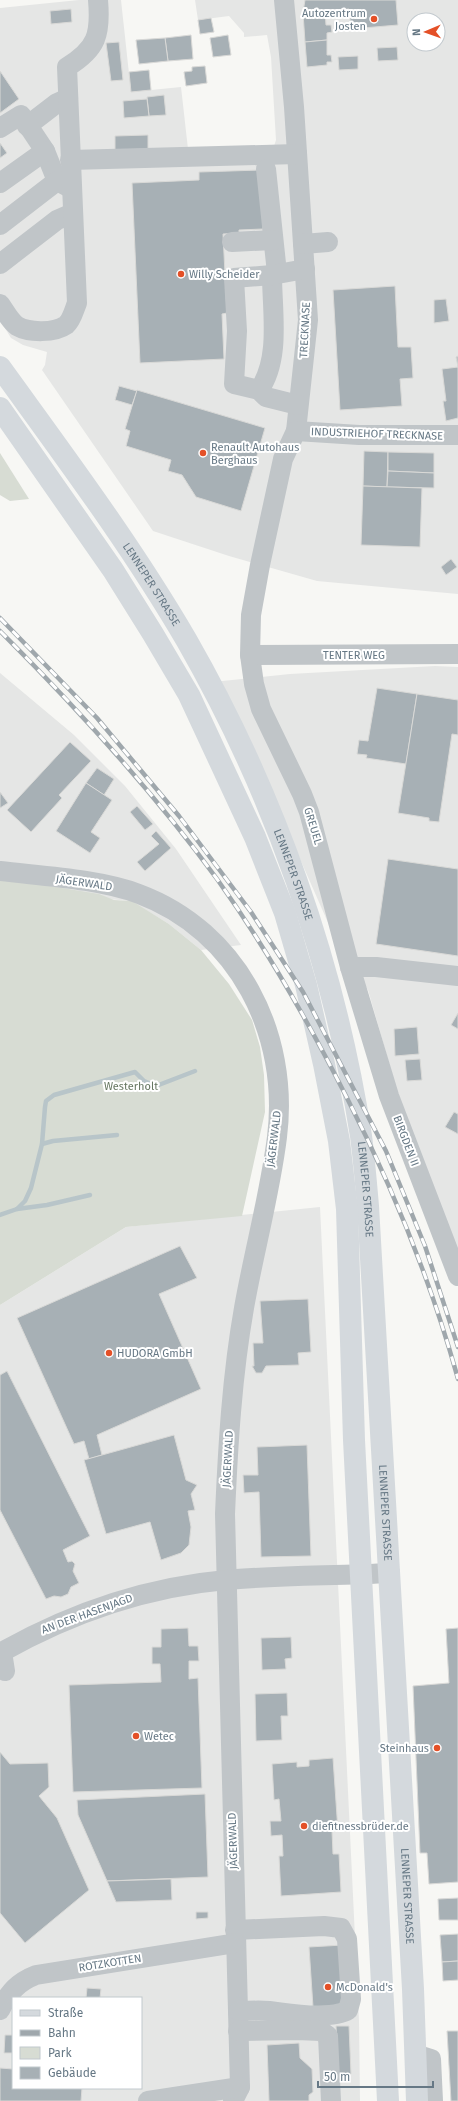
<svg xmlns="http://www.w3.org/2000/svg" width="458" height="2101" font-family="'Fira Sans',sans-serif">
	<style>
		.built { fill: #e5e6e5; fill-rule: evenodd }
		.green { fill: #d7dcd3 }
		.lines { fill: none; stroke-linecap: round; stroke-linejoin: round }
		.stream { stroke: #b8c5c9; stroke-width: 4.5 }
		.building { fill: #a7b0b5; stroke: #d9d9d7 }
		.minor { stroke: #c0c5c8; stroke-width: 20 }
		.major { stroke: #d4d9dd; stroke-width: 22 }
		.rail-casing { stroke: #9fa7ac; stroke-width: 4.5 }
		.rail { stroke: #fff; stroke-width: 3; stroke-dasharray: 9; stroke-linecap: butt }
		.poi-dot { fill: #e45027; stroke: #fff; stroke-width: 1.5 }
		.labels { text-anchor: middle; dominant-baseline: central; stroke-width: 4; stroke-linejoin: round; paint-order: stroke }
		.poi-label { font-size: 11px; fill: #667885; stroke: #fff; text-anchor: start }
		.street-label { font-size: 11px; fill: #667885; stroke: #fff }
		.park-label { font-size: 11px; fill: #667761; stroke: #fff }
	</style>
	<rect width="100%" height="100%" fill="#f7f7f4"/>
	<g class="built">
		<path d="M79 0H121L131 92 181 87 188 149 274 146 276 140 271 57 267 35 244 37V33L229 16 198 20 195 0H458V594L317 581 229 556 153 531 42 370 45 365 47 352 23 345 11 338 0 320V8ZM414 20H438V44H414Z"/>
		<polygon points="435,666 458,667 458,1253 398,1094 368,990 333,934 253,752 213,682 290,674"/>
		<polygon points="0,673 74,735 125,786 176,849 241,945 201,950 169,924 131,901 0,890"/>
		<path d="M320 1207 359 2021 360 2101H0V1305L126 1227ZM13 1998H141V2088H13Z"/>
	</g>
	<g class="green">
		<polygon points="0,453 29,499 10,501 0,495"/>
		<polygon points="0,878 99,894 114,900 132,901 169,924 201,950 229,984 252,1020 260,1047 264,1075 265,1112 242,1216 126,1227 0,1305"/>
	</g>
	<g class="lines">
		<g class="stream">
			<polyline points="42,1144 53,1141 117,1135"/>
			<polyline points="17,1209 47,1205 90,1195"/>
			<polyline points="0,1215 17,1209 25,1201 31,1188 42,1144 45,1107 46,1101 54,1095 135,1072 144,1081 156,1086 195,1071"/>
		</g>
	</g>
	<g class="building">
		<polygon points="305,0 396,0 398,25 351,29 349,9 303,12"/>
		<polygon points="71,9 72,22 51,24 50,11"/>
		<polygon points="325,11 326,25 331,25 332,32 327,33 327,40 305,42 303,13"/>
		<polygon points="211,18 214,32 200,34 198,20"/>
		<polygon points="191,35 193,59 168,61 165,38"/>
		<polygon points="228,35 231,55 213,57 210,38"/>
		<polygon points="165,38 168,61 139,64 136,40"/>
		<polygon points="327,40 327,55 331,55 332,62 327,62 327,65 307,67 305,42"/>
		<polygon points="119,42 123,80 111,81 106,43"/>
		<polygon points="397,47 398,60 378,61 377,48"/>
		<polygon points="358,56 358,69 339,70 338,57"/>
		<polygon points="205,66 207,83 186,86 184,72 192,71 192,67"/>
		<polygon points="149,70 151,90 131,92 129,72"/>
		<polygon points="0,71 19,99 0,113"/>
		<polygon points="164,95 166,115 149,116 147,97"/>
		<polygon points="147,99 149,116 124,118 123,101"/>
		<polygon points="148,135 148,149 115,150 115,136"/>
		<polygon points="0,143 7,153 0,158"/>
		<polygon points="260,170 263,229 239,230 239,233 223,234 227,313 222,314 224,359 140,363 132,183 199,180 199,172"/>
		<polygon points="395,286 398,347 411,347 413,378 400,379 402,406 340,410 333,290"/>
		<polygon points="446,299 449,321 434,323 434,300"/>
		<polygon points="458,356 458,418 446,421 443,401 446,401 442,369 458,367 456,357"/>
		<polygon points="119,386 137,391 132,405 115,400"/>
		<polygon points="137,390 265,428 241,511 196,497 182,475 168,471 171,460 126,446 130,431 125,429"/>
		<polygon points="364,451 388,452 387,487 363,486"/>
		<polygon points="388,452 434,453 434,473 388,471"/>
		<polygon points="388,471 434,473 434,488 387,487"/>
		<polygon points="363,486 422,488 420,547 361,545"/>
		<polygon points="451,559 457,567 446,575 441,567"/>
		<polygon points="377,688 417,694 406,764 366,758 367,755 357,754 359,740 368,741"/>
		<polygon points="417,694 458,700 458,735 452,734 439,822 429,821 429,818 398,813"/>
		<polygon points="70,742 91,761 59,795 62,798 31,832 7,810"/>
		<polygon points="97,768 114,779 104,795 86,783"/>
		<polygon points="86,783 112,800 91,832 100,838 90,853 56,831"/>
		<polygon points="0,792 8,803 0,808"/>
		<polygon points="137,806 153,824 145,830 130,812"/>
		<polygon points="156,831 171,848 145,871 137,862 159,844 151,836"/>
		<polygon points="388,859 458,869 458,956 376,944"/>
		<polygon points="458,1013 458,1029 451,1025"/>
		<polygon points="417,1027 419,1054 395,1056 394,1029"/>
		<polygon points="420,1059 422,1080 407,1081 405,1060"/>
		<polygon points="454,1112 458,1114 458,1134 445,1127"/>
		<polygon points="180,1246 197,1278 159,1294 201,1389 97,1435 102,1455 89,1459 84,1441 74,1444 17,1318"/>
		<polygon points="308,1299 311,1352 298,1353 299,1365 266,1366 262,1373 256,1373 252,1366 254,1366 253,1343 263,1343 260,1301"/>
		<polygon points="7,1371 90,1536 63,1550 68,1562 72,1561 75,1564 73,1571 79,1583 71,1587 68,1594 61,1597 54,1596 46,1599 0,1510 0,1375"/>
		<polygon points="174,1435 186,1480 197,1485 191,1494 195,1510 188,1511 191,1527 189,1545 181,1553 161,1560 150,1522 106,1534 84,1460"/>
		<polygon points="307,1445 311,1556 261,1557 259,1492 244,1493 243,1475 258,1475 257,1447"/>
		<polygon points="188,1628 189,1646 198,1646 199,1661 189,1661 189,1679 198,1678 202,1788 73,1792 69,1685 161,1682 160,1664 152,1664 152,1647 161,1647 161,1629"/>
		<polygon points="458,1628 458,1882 429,1884 427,1853 420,1853 413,1686 449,1683 446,1629"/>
		<polygon points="291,1637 292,1658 285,1659 286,1669 262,1670 261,1638"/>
		<polygon points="287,1693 288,1716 281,1716 282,1740 256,1741 255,1694"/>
		<polygon points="0,1752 10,1764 48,1763 49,1787 39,1796 57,1818 89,1890 25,1943 0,1913"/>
		<polygon points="333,1758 338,1831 332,1831 333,1854 339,1854 341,1892 281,1896 279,1856 283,1856 282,1835 271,1836 270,1821 281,1821 279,1799 274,1800 272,1764 297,1762 297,1767 309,1766 309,1760"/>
		<polygon points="205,1794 208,1877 107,1881 78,1815 77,1800"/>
		<polygon points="171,1879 172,1900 116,1902 107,1881"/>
		<polygon points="458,1898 458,1920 439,1920 438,1899"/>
		<polygon points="196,1912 208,1912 208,1918 196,1919"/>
		<polygon points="458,1934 458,1961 442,1962 440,1935"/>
		<polygon points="343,1945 346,2005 313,2007 309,1947"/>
		<polygon points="458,1961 458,1980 443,1981 442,1962"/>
		<polygon points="87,1988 101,1989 100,1998 86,1998"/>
		<polygon points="336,2026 349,2026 351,2074 338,2075"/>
		<polygon points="447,2031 458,2031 458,2101 451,2101"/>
		<polygon points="5,2035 13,2035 13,2053 4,2053"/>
		<polygon points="299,2043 300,2058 312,2069 313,2092 309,2095 309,2101 269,2101 267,2045"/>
		<polygon points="0,2068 13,2069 13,2088 82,2088 81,2101 0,2101"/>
	</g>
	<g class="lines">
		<g class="minor">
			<polyline points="284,0 294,107 308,320 296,431 283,459 260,565 251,615 250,655 254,684 261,709 302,794 309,812 350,967 389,1096 458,1276"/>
			<polyline points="27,126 57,103 68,98"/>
			<polyline points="0,128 21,115 45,151 57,181 72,189"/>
			<polyline points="70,160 297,154"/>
			<polyline points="266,169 277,273"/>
			<polyline points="0,183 45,151"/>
			<polyline points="0,225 57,181"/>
			<polyline points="232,242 273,240"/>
			<polyline points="303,244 328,242"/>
			<polyline points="0,264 57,220 73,213"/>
			<path d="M0 304C5 311 10 321 17 326 29 333 55 333 66 325 72 320 74 310 77 303L67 67C97 49 101 34 98 0"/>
			<path d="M259 390C281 359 272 311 272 275"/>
			<polyline points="298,405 266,397 259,390 234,384 237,331 234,278 272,275 305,269"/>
			<polyline points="296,431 359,435 458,435"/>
			<polyline points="250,655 458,654"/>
			<path d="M0 871C42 876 100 879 139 894 238 931 290 1034 277 1137 270 1194 254 1251 244 1308 232 1376 228 1445 225 1514L240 2087 233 2101"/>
			<polyline points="350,967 376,967 458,976"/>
			<polyline points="2,1652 5,1671"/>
			<path d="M0 1653C69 1614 147 1587 226 1580 280 1575 335 1576 390 1573"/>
			<path d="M235 1930 324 1926 341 1928 347 1939 351 1999 348 2010C332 2020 288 2014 269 2011 259 2010 248 2011 238 2011"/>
			<path d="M0 2010C9 1992 18 1982 36 1975L236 1943"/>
			<polyline points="238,2031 297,2030 321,2031 328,2036 331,2101"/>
			<polyline points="415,2054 431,2059 433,2101"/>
			<polyline points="148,2101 240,2087"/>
		</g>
		<g class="major">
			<path id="s1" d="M0 367C65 457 131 545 187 641 274 793 334 963 361 1136 364 1159 366 1183 368 1206L413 1989 417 2101"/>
			<polyline points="0,408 113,570 153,634 189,695 255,837 285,913 306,985 324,1064 339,1141 347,1209 354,1440 388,2101"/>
		</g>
		<g class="rail-casing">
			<g id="rail">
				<polyline points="0,618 97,718 179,816 251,912 303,992 386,1151 425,1246 458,1347"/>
				<path d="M0 631C78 709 152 790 217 879 267 949 308 1021 347 1098 393 1188 431 1281 458 1379"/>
			</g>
		</g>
		<use href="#rail" class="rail"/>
	</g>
	<g class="poi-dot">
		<circle cx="374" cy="19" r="4"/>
		<circle cx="181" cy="274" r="4"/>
		<circle cx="203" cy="453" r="4"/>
		<circle cx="109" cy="1353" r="4"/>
		<circle cx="136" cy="1736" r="4"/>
		<circle cx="437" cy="1748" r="4"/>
		<circle cx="304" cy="1826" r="4"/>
		<circle cx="328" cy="1987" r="4"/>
	</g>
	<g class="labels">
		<g class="poi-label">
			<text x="366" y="13" text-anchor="end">Autozentrum<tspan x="366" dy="13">Josten</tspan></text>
			<text x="189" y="274">Willy Scheider</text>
			<text x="211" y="447">Renault Autohaus<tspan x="211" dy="13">Berghaus</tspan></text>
			<text x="117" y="1353">HUDORA GmbH</text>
			<text x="144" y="1736">Wetec</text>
			<text x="429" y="1748" text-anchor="end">Steinhaus</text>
			<text x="312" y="1826">diefitnessbrüder.de</text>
			<text x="336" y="1987">McDonald's</text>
		</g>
		<g class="street-label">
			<text transform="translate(305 330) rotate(-87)">TRECKNASE</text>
			<text transform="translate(377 434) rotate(2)">INDUSTRIEHOF TRECKNASE</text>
			<text stroke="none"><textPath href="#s1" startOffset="265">LENNEPER STRASSE</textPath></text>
			<text x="354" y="655">TENTER WEG</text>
			<text transform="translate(313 826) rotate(73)">GREUEL</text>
			<text stroke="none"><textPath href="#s1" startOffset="589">LENNEPER STRASSE</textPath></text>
			<text transform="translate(84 883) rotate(8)">JÄGERWALD</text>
			<text transform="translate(274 1139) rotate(-83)">JÄGERWALD</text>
			<text transform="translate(406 1141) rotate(69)">BIRGDEN II</text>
			<text stroke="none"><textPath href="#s1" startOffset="913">LENNEPER STRASSE</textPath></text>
			<text transform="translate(228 1459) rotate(-87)">JÄGERWALD</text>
			<text stroke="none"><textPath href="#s1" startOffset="1237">LENNEPER STRASSE</textPath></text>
			<text transform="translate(87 1614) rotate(-20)">AN DER HASENJAGD</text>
			<text transform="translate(233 1841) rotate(-92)">JÄGERWALD</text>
			<text stroke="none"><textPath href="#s1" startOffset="1621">LENNEPER STRASSE</textPath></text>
			<text transform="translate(110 1963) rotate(-9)">ROTZKOTTEN</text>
		</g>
		<g class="park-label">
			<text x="131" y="1086">Westerholt</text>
		</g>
	</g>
	<rect x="12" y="1997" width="130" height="92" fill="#ffffff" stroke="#c2c9ce"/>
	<rect x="20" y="2010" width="20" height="6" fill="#d4d9dd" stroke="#c2c9ce"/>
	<text x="48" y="2017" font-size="12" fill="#667885">Straße</text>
	<rect x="20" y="2030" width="20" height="6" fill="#9fa7ac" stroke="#c2c9ce"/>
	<text x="48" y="2037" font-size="12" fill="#667885">Bahn</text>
	<rect x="20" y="2047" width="20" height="12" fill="#d7dcd3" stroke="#c2c9ce"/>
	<text x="48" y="2057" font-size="12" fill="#667885">Park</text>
	<rect x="20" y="2067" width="20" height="12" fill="#a7b0b5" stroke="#c2c9ce"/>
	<text x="48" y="2077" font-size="12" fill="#667885">Gebäude</text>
	<g transform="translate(426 32) rotate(268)"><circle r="19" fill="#ffffff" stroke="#c2c9ce"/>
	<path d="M0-3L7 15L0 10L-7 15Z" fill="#e45027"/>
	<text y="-6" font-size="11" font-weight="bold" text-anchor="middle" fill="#667885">N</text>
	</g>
	<path d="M318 2081v6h115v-6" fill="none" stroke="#667885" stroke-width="2"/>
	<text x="324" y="2081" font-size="12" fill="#667885" stroke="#ffffff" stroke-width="3" paint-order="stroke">50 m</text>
</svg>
